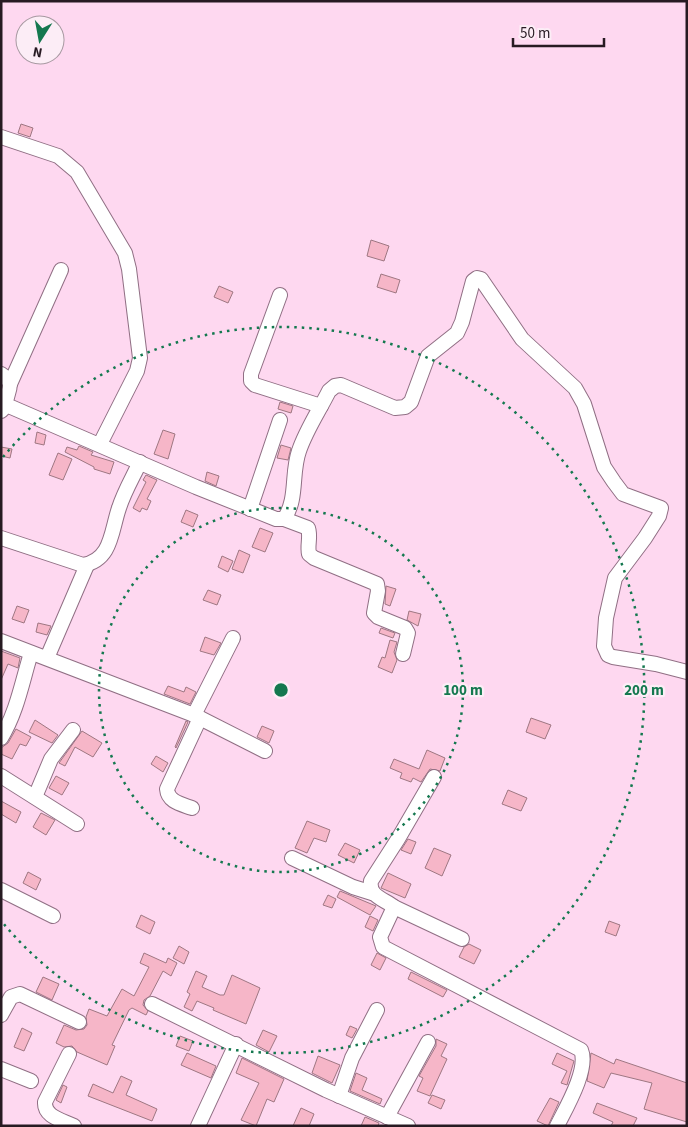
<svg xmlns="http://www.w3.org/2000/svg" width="688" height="1127" font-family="'Source Sans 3',sans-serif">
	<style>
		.building { fill: #f6b6c8; stroke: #9e7782 }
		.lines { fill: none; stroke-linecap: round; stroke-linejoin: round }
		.minor-casing { stroke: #906f84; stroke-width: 16 }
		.minor { stroke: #fff; stroke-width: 14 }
		.ring { fill: none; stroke: #14784f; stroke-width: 2.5; stroke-dasharray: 2.5 5 }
		.centre { fill: #14784f; stroke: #fcedf6; stroke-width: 2.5 }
		.ring-label { font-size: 15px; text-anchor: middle; font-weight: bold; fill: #14784f; stroke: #fcedf6; stroke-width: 4.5; stroke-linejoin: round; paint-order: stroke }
	</style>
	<rect width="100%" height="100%" fill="#fed8f0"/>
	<g class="building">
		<polygon points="21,124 33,128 30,137 18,133"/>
		<polygon points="371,240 389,246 384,261 367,256"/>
		<polygon points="381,274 400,280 396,293 377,287"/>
		<polygon points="219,286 233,292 228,303 214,297"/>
		<polygon points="280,402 293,406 291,413 278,409"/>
		<polygon points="163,430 175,434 168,459 154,454"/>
		<polygon points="37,432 46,435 44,445 35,443"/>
		<polygon points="281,445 291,448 288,460 277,458"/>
		<polygon points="79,446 93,452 91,455 114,462 110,474 94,469 94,467 65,452 67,447 77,450"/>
		<polygon points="1,447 12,449 10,458 1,456"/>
		<polygon points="58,453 72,459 63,480 49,475"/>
		<polygon points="207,472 219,476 216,486 205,481"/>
		<polygon points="146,475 157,480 147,499 151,501 147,510 142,508 140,512 133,508 146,482 143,480"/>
		<polygon points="186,510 198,515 193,527 181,522"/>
		<polygon points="260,528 273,533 265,552 252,547"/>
		<polygon points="239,550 250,555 243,573 232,569"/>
		<polygon points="222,556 233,561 228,572 218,567"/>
		<polygon points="386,586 396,589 390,606 385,604"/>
		<polygon points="208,590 221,595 217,605 203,600"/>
		<polygon points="17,606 29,610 24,623 12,619"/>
		<polygon points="409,611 421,614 418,626 407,620"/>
		<polygon points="38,623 51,626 47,635 36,632"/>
		<polygon points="381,628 395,633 393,638 379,633"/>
		<polygon points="205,637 221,643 214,655 200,651"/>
		<polygon points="390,640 397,642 394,652 397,660 392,673 378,667 382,657 385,658"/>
		<polygon points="1,651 20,658 18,668 8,664 1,680"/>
		<polygon points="168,686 184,692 186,687 196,692 190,704 164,694"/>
		<polygon points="531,718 551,725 545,739 526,732"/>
		<polygon points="35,720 58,735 52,743 29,732"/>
		<polygon points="186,721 188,722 176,748 175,747"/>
		<polygon points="262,726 274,731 269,743 257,737"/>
		<polygon points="16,729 31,737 26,746 20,744 12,759 1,754 1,748 8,743"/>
		<polygon points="82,731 102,743 93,757 75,747 65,766 59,763"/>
		<polygon points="427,750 445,758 440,771 430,769 421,782 413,778 411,782 400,778 402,773 390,768 394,759 419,769"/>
		<polygon points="156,756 168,763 163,772 151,764"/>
		<polygon points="56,776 69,783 62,795 49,788"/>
		<polygon points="508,790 527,798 521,811 502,804"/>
		<polygon points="1,801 21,812 16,823 1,814"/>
		<polygon points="41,813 55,820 46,835 33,827"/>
		<polygon points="307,821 330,830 326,842 314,838 307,853 295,848"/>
		<polygon points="408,839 416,842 411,854 401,850"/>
		<polygon points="345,843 360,850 354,863 338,855"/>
		<polygon points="434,848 451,855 442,876 425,868"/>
		<polygon points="28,872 41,879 36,890 23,883"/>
		<polygon points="388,873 411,884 405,898 381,888"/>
		<polygon points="340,891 376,906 370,915 337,897"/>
		<polygon points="328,895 336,899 332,908 323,905"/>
		<polygon points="141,915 155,922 150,934 136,927"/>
		<polygon points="370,916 378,920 373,931 365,927"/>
		<polygon points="609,921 620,925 616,936 605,932"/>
		<polygon points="469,944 481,950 474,964 459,957 464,947"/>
		<polygon points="179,946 189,952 184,964 173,958"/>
		<polygon points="144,953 166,963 168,958 177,963 171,976 163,971 150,996 144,1000 143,1005 148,1011 146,1015 132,1008 129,1010 112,1045 115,1046 107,1065 77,1052 72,1046 64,1047 56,1043 64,1025 76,1030 84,1029 87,1025 86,1017 89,1009 107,1016 122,989 134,996 149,967 140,963"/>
		<polygon points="377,953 386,958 380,970 371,965"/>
		<polygon points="196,971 207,976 202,987 220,995 224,995 232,975 260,988 246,1024 213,1010 214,1008 197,1001 192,1011 184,1007 190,994 187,992"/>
		<polygon points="411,972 447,990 443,997 408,979"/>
		<polygon points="43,977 59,984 52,1000 36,992"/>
		<polygon points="350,1026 357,1029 352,1038 346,1035"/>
		<polygon points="22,1028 32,1033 24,1051 14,1047"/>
		<polygon points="263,1030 277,1036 269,1052 256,1045"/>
		<polygon points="180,1036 193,1041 189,1051 176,1046"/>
		<polygon points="436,1039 447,1044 441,1056 447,1059 430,1096 417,1091 423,1078 419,1076 436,1046"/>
		<polygon points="187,1053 216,1066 211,1078 181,1065"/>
		<polygon points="557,1053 574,1061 567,1085 561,1083 567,1071 552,1064"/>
		<polygon points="591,1053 614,1064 616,1059 687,1083 687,1122 644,1109 652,1083 611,1073 604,1088 587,1081"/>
		<polygon points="318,1056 340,1065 332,1083 312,1073"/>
		<polygon points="242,1058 284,1079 274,1102 267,1099 256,1126 241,1120 259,1083 236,1073"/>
		<polygon points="356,1073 367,1078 362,1090 382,1099 380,1104 350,1091"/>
		<polygon points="121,1076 132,1081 126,1095 157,1109 152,1121 88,1096 93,1084 113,1093"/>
		<polygon points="63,1085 67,1087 61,1103 56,1100"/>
		<polygon points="432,1095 445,1100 441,1109 428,1103"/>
		<polygon points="550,1098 559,1102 548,1126 537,1121"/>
		<polygon points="597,1103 637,1118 633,1126 611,1126 613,1122 593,1113"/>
		<polygon points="301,1108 314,1114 309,1126 293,1126"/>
		<polygon points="365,1117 379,1123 378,1126 361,1126"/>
	</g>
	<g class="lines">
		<g class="minor-casing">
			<g id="minor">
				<polyline points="1,137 58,156 77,172 125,253 129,269 140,358 137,371 100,444"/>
				<polyline points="280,295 251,374 251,381 255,385 321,406"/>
				<path d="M1 374C18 385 5 391 6 406"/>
				<polyline points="10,384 61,270"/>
				<path d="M1 411 6 406 11 407 196 487 276 519H284C298 499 291 473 299 451 306 430 319 411 329 391L335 386 341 385 395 408 405 407 411 402 428 356 457 333 462 322 473 281 477 278 481 279 522 339 575 388 584 404 604 467 614 482 623 494 661 508 659 516 645 538 615 578 606 618 604 646 608 655 613 657 656 664 687 672"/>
				<polyline points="250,509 280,420"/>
				<path d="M284 519 308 528C311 537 307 545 309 554L314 558 377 584 378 591 374 613 378 617 405 628 408 633 403 654"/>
				<path d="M1 538 83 565C112 560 111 531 119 508 124 492 133 477 140 462"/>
				<polyline points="1,641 194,715 265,751"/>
				<polyline points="47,658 87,565"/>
				<polyline points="194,715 233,638"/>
				<path d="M1 738C17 712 22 682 31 653"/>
				<polyline points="1,776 77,824"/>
				<path d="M434 777 398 839 371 881C368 896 384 899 394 907L380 937 383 947 581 1050C589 1069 566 1108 557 1126"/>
				<polyline points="35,797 51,759 73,730"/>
				<path d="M192 808C181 804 168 802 167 789L200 718"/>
				<polyline points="292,858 353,887 372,893"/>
				<polyline points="1,890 53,916"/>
				<polyline points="394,907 462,939"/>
				<polyline points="152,1004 326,1090 408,1126"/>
				<polyline points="1,1015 11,997 20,994 79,1022"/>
				<path d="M69 1054 45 1102C44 1117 62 1120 74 1126"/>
				<polyline points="1,1069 31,1081"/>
				<polyline points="339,1096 352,1058 377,1010"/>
				<polyline points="387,1117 428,1042"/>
				<polyline points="198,1126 236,1044"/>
			</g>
		</g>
		<use href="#minor" class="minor"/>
	</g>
	<g class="ring">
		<circle cx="281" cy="690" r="182"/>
		<path d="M3 457A363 363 0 1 1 3 923"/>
	</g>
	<circle cx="281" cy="690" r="8" class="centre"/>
	<g class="ring-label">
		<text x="463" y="695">100 m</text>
		<text x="644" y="695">200 m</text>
	</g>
	<rect width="688" height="1127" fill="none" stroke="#271a22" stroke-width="5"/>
	<g transform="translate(40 40) rotate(191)"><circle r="24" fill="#fcedf6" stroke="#a799a1"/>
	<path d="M0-4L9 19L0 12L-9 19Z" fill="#14784f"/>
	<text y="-8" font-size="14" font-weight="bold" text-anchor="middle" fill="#271a22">N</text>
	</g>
	<path d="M513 38v8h91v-8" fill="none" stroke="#271a22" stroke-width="2.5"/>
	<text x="520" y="38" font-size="15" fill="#271a22" stroke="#fcedf6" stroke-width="4" paint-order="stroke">50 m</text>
</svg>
